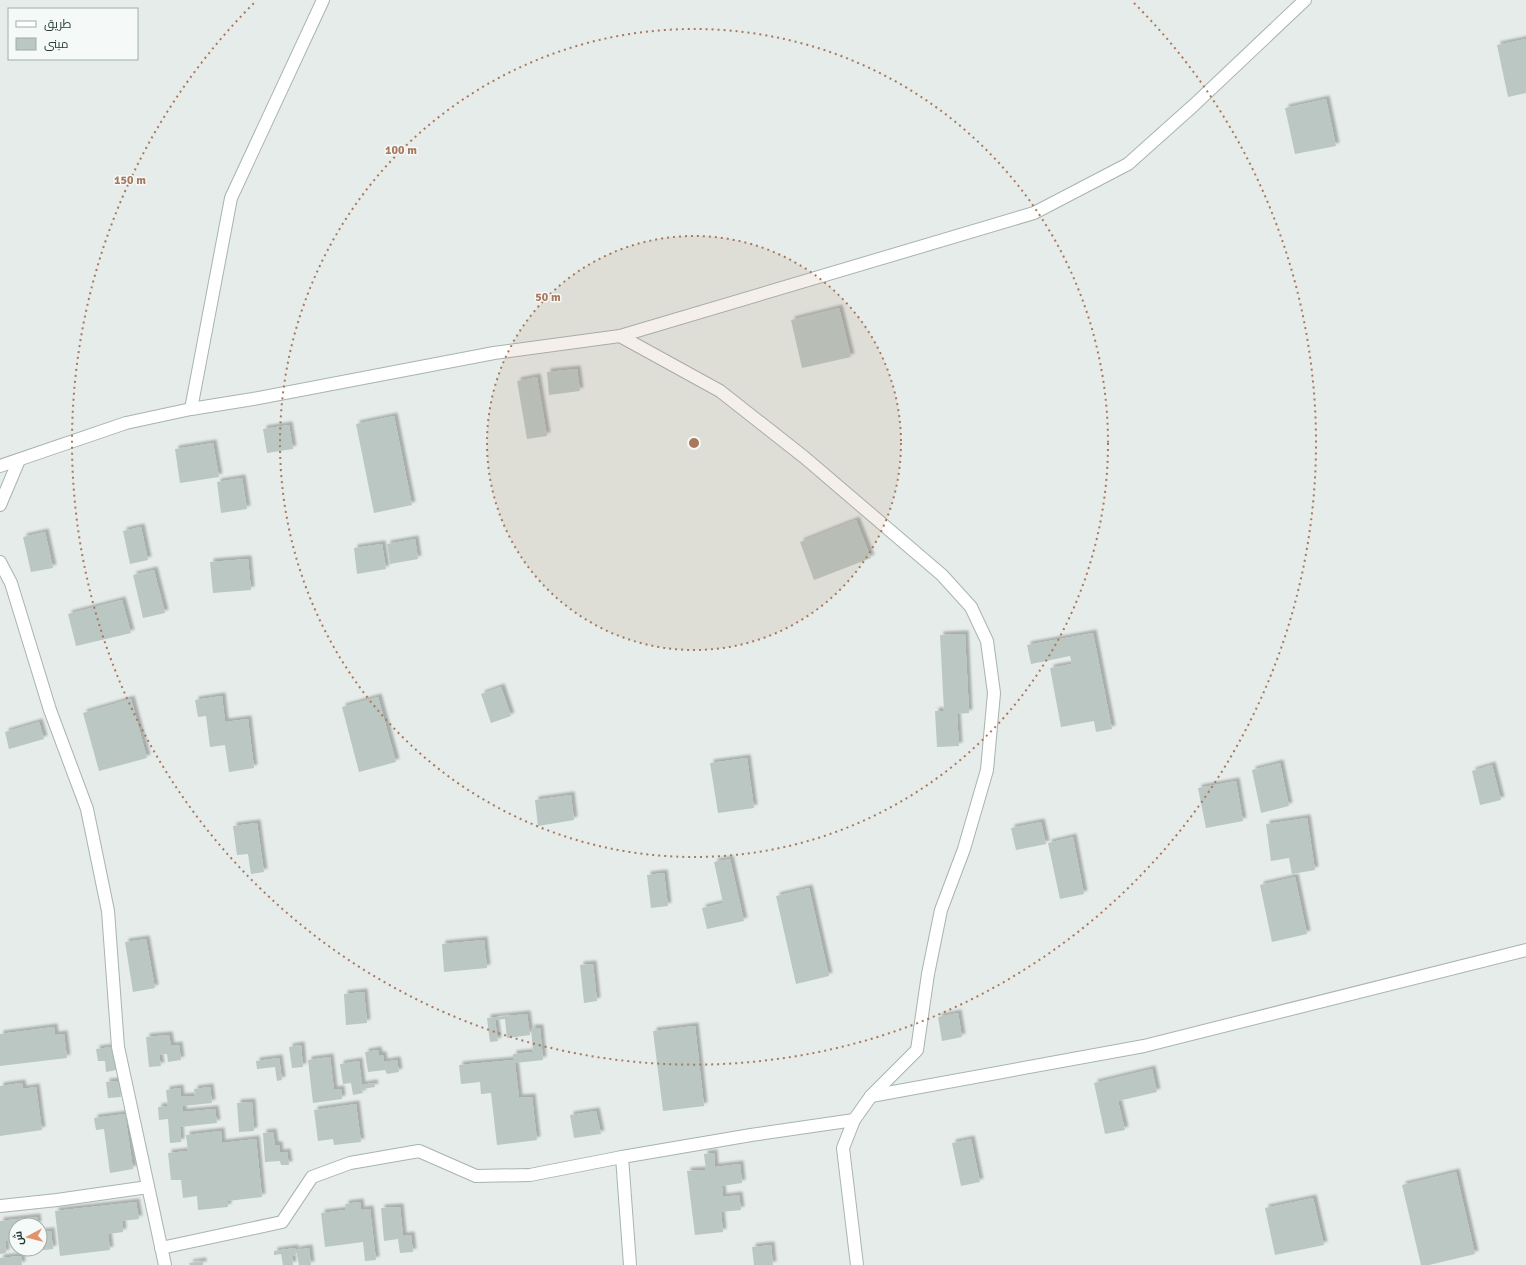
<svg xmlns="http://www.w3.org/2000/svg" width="1526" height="1265" font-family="Signika,Cairo,sans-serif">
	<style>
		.building { fill: #bac7c2; filter: url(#shadow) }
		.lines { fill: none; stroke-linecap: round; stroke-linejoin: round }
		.minor-casing { stroke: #a8b4b0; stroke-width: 14 }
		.minor { stroke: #fff; stroke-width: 12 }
		.ring { fill: none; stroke: #aa785d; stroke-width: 2; stroke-dasharray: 2 4 }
		.centre { fill: #aa785d; stroke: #f5f9f7; stroke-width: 2 }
		.ring-label { font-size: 12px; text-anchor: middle; font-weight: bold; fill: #aa785d; stroke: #f5f9f7; stroke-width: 3; stroke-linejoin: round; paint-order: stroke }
	</style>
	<defs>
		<filter id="shadow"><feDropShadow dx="3.5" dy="-3.5" stdDeviation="1" flood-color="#0004"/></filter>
	</defs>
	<rect width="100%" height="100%" fill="#e5ece9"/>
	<g class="building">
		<polygon points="1526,39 1526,93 1508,97 1497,45"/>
		<polygon points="1326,99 1336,146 1295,154 1285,108"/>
		<polygon points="839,308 851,357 802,368 791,320"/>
		<polygon points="577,369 580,391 549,395 547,372"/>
		<polygon points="537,377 547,436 527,439 517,381"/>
		<polygon points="394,416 412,505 374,513 356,424"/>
		<polygon points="289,425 293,449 267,453 263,429"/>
		<polygon points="213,443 219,477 180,483 175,449"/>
		<polygon points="242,478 247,509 221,513 217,482"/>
		<polygon points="856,520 871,558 814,580 800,542"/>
		<polygon points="141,527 148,560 130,564 123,531"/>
		<polygon points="45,532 53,568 31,572 23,537"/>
		<polygon points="415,539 418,559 390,564 387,544"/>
		<polygon points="382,544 386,569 357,574 354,548"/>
		<polygon points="248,559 251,590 213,593 210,562"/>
		<polygon points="154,570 165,613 143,618 133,575"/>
		<polygon points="122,600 131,633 76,646 68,614"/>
		<polygon points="1093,633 1112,729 1096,732 1094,721 1061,727 1050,668 1072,664 1070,656 1031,664 1027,645"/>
		<polygon points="965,634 969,713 957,714 959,746 937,747 935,711 944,711 940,635"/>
		<polygon points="501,687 511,716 491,723 481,694"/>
		<polygon points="222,696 225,722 248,719 254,768 229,772 225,745 210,747 206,716 198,717 195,700"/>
		<polygon points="378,697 396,762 359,772 342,707"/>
		<polygon points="131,699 147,758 99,771 83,713"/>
		<polygon points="39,722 44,739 9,749 5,732"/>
		<polygon points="747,758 754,808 718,813 710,763"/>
		<polygon points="1280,763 1289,806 1261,813 1252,770"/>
		<polygon points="1492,765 1501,800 1480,805 1472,771"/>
		<polygon points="1236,781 1243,821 1206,828 1198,788"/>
		<polygon points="571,795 574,820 538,826 535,800"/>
		<polygon points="1307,818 1315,870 1292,874 1289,858 1271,861 1266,824"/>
		<polygon points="1041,822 1046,844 1016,850 1011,828"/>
		<polygon points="257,823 264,872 251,874 248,854 237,855 233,826"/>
		<polygon points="1073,837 1084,894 1060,899 1048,843"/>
		<polygon points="730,859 744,921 707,929 702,908 723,903 714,862"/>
		<polygon points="664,873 668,906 651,908 647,875"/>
		<polygon points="1295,877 1307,934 1272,942 1260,885"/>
		<polygon points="809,888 829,976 796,984 776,896"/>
		<polygon points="146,939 155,988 133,992 125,942"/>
		<polygon points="484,940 487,968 444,972 442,944"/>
		<polygon points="593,964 597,1001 584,1003 580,965"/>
		<polygon points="364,992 367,1023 346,1025 344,994"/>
		<polygon points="958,1013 962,1037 942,1041 938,1017"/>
		<polygon points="527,1014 530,1035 507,1038 505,1019 495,1020 498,1041 490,1042 487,1018"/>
		<polygon points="695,1026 704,1106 663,1111 653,1031"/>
		<polygon points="54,1027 55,1035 64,1034 67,1058 0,1066 0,1034"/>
		<polygon points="531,1028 540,1028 543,1060 515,1063 519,1098 532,1097 537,1140 497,1145 491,1093 481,1094 480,1082 461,1084 459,1065 513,1060 513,1054 533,1052"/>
		<polygon points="169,1035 171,1046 179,1045 181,1060 168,1062 167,1054 159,1055 161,1066 149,1067 146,1037"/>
		<polygon points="301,1045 303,1067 292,1068 289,1047"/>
		<polygon points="113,1047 116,1070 106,1072 105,1061 98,1061 96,1049"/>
		<polygon points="378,1050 379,1055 383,1055 384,1062 397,1060 399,1072 387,1074 385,1070 368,1072 365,1052"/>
		<polygon points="330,1057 334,1090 341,1089 342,1099 313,1103 308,1060"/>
		<polygon points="279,1058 282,1080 277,1081 275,1067 257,1069 256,1061"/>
		<polygon points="359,1061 362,1085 374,1083 375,1087 362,1089 363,1093 353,1095 351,1083 343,1084 340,1064"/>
		<polygon points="1152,1069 1157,1092 1118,1101 1125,1130 1105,1134 1094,1083"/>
		<polygon points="119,1081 121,1097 108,1098 106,1082"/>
		<polygon points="22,1083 23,1089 36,1087 42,1130 0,1136 0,1086"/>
		<polygon points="210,1087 212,1103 183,1106 183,1112 215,1109 217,1123 180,1127 181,1142 170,1143 168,1119 159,1120 158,1107 168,1106 166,1090 180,1088 181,1097 195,1096 194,1089"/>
		<polygon points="252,1102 254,1131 239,1132 237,1103"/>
		<polygon points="356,1104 361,1142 334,1145 333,1139 318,1141 314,1110"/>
		<polygon points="596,1111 601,1134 574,1138 570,1115"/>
		<polygon points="125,1114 133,1169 110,1173 104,1129 96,1130 94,1118"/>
		<polygon points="221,1131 222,1143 256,1139 262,1197 228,1201 228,1207 198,1210 197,1196 183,1198 181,1180 171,1180 168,1153 188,1151 186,1135"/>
		<polygon points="273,1132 275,1145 279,1145 280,1153 287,1152 289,1165 281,1165 280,1161 265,1162 263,1133"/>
		<polygon points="971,1139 980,1182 961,1186 952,1143"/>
		<polygon points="714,1153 715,1167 740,1164 742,1183 722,1186 723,1197 739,1195 741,1210 721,1212 723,1232 695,1235 687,1171 706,1170 704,1154"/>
		<polygon points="1456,1172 1475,1254 1429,1265 1421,1265 1402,1185"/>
		<polygon points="1313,1198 1324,1245 1275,1255 1265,1208"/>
		<polygon points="136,1202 139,1219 122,1221 123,1232 108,1234 110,1250 60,1256 55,1211"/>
		<polygon points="360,1202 361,1210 370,1209 376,1260 365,1261 363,1242 325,1247 321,1213 346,1210 345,1204"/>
		<polygon points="400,1207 403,1236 411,1235 413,1252 400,1253 398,1239 384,1241 381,1208"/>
		<polygon points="37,1217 38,1225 16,1225 16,1240 5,1241 6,1253 0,1254 0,1221"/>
		<polygon points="51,1231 53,1249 18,1253 18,1249 40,1249 40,1232"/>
		<polygon points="771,1245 773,1265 754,1265 752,1247"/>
		<polygon points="295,1248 296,1255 292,1256 293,1265 283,1265 281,1254 274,1255 274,1251"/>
		<polygon points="309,1248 311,1265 299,1265 296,1250"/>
		<polygon points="21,1256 22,1265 0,1265 0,1258"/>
		<polygon points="203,1261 203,1265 190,1265 189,1263"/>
	</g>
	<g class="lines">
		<g class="minor-casing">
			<g id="minor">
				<polyline points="620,336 720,391 804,457 942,575 971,607 987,641 994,693 987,770 964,849 941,910 928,974 917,1050 871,1096 854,1120 843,1148 857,1265"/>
				<polyline points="191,409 231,198 323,0"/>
				<polyline points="0,466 126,423 191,409 253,399 494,353 620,336 1034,213 1128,164 1194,105 1305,0"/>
				<polyline points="0,505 19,460"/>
				<polyline points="0,562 11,583 50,710 87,809 108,911 118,1047 165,1265"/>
				<polyline points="871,1096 1144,1046 1526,950"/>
				<polyline points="0,1206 57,1200 148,1187"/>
				<polyline points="161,1248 282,1222 312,1177 350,1163 419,1151 476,1176 530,1175 622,1157"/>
				<polyline points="630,1265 622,1157 751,1135 854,1120"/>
			</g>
		</g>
		<use href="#minor" class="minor"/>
	</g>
	<circle cx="694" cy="443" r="207" fill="#aa785d" fill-opacity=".12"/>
	<g class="ring">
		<circle cx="694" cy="443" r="207"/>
		<circle cx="694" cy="443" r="414"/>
		<path d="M1134 3A622 622 0 1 1 254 3"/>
	</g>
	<circle cx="694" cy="443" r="6" class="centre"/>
	<g class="ring-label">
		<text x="401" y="154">100 m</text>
		<text x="130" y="184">150 m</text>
		<text x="548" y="301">50 m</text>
	</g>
	<rect x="8" y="8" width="130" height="52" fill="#f5f9f7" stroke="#a2adaa"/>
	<rect x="16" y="21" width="20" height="6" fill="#ffffff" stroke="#a2adaa"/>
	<text x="44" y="28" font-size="12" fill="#263c37">طريق</text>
	<rect x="16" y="38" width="20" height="12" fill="#bac7c2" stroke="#a2adaa"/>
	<text x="44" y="48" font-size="12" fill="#263c37">مبنى</text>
	<g transform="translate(28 1237) rotate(263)"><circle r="19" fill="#f5f9f7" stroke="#a2adaa"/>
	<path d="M0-3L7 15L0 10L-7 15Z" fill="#e2916d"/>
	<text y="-6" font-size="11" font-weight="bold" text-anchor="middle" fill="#263c37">ش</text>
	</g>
</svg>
